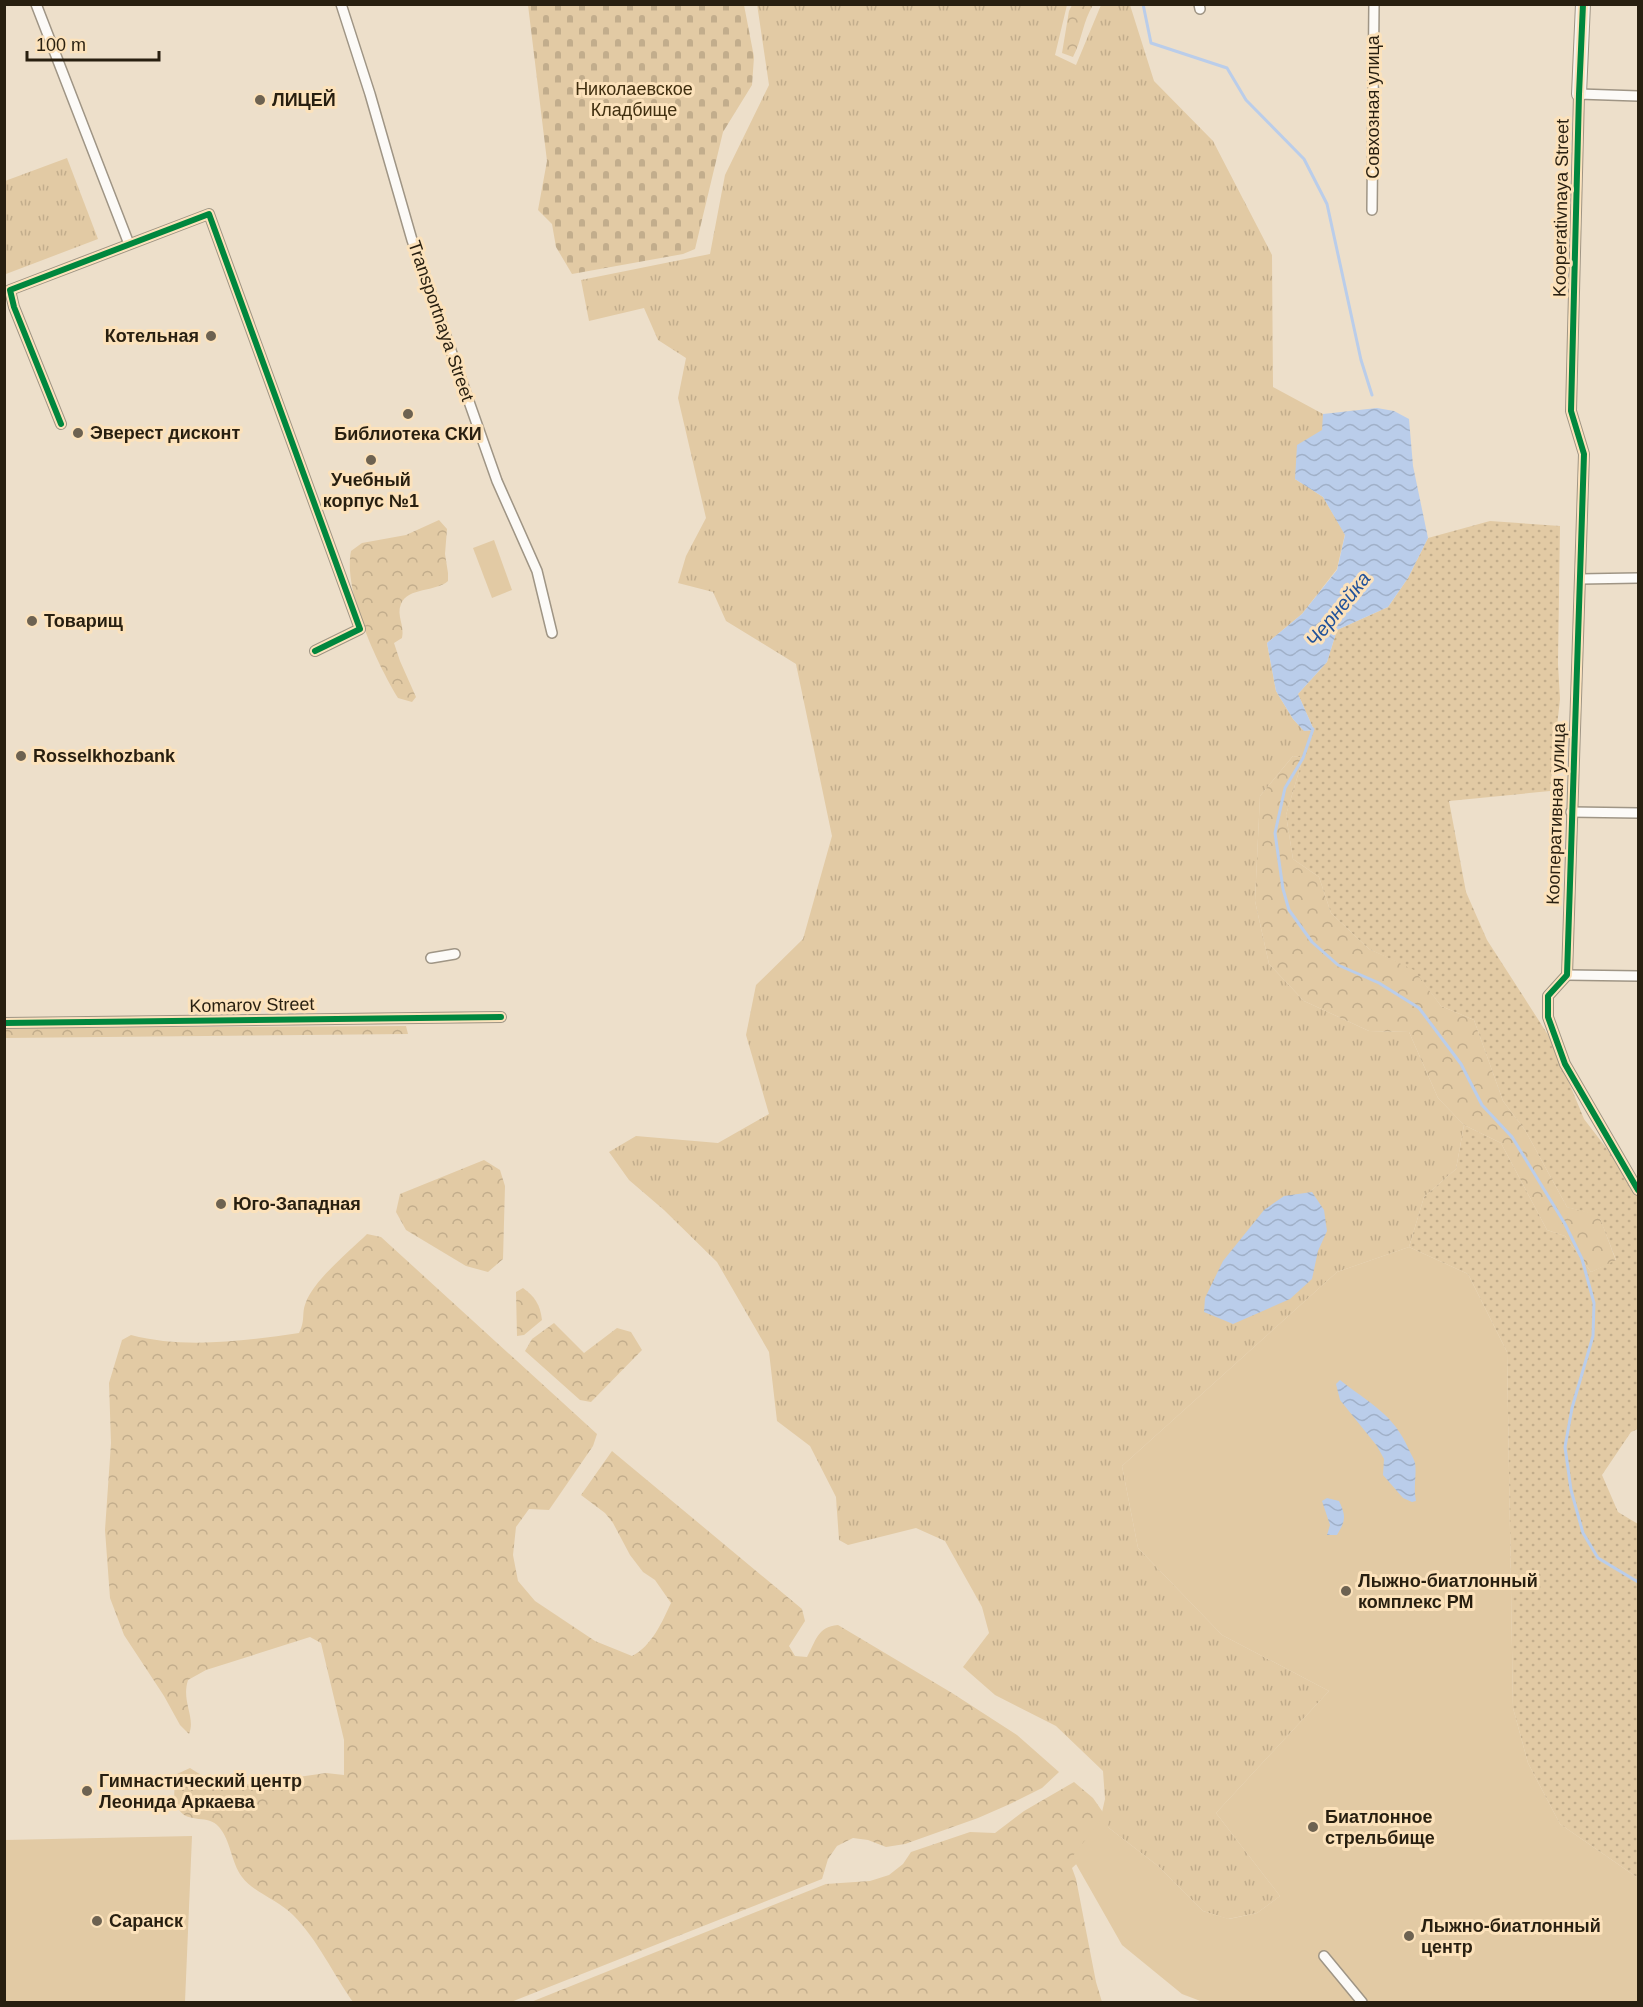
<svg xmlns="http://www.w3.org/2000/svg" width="1643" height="2007" font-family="Arial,sans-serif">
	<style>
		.grass { fill: url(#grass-tufts) }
		.forest { fill: url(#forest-crowns) }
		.cemetery { fill: url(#cemetery-stones) }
		.park { fill: #e2caa4 }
		.garden { fill: url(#garden-dots) }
		.water { fill: url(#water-waves) }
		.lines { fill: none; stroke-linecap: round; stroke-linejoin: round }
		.stream { stroke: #bacdea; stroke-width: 3 }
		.street-casing { stroke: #9f9585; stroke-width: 12 }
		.secondary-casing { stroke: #9f9585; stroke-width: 16 }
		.street { stroke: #fcfaf7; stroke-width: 9 }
		.secondary { stroke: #f6f2eb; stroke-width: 14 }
		.cycleway-casing { stroke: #fce2bb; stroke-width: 10 }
		.cycleway { stroke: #00873e; stroke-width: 6 }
		.poi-dot { fill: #6d6251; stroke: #fce2bb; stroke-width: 2 }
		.labels { text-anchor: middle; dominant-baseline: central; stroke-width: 6; stroke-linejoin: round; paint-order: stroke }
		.park-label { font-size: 18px; fill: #402f10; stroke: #fce2bb }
		.poi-label { font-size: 18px; font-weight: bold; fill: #281f10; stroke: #fce2bb; text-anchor: start }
		.street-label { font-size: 18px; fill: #281f10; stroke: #fce2bb }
		.water-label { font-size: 20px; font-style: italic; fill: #21529a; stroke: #fce2bb }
	</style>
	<defs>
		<pattern id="grass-tufts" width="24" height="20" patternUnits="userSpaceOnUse" patternTransform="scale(1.5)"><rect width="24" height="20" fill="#e2caa4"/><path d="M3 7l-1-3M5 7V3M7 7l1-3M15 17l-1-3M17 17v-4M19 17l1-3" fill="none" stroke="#c2ad8c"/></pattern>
		<pattern id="forest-crowns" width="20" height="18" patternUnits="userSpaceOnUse" patternTransform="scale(1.5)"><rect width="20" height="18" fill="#e2caa4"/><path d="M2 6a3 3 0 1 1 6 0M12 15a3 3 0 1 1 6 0" fill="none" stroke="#c2ad8c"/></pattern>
		<pattern id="cemetery-stones" width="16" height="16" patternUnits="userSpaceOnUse" patternTransform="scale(1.5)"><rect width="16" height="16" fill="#e2caa4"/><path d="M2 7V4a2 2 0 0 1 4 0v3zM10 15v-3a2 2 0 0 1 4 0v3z" fill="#c2ad8c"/></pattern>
		<pattern id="garden-dots" width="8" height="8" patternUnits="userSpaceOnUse" patternTransform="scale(1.5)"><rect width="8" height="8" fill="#e2caa4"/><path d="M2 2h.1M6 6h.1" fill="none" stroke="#c2ad8c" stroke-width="1.8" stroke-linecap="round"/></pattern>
		<pattern id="water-waves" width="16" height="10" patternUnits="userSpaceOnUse" patternTransform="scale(1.5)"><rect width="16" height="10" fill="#bacdea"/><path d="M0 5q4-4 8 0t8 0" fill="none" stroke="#a0b0c8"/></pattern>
	</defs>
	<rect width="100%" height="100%" fill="#eddfca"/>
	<g class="grass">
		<polygon points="757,4 1067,5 1055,55 1076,65 1101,5 1130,5 1154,81 1213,141 1272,255 1273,387 1323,414 1323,430 1295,479 1323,497 1345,534 1337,569 1302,614 1267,643 1276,691 1293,719 1304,731 1314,730 1303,758 1293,756 1260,796 1255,901 1269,964 1304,1001 1369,1031 1409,1032 1438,1098 1464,1125 1456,1169 1424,1197 1409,1247 1337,1272 1122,1466 1138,1548 1222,1635 1329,1691 1216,1813 1280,1896 1257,1913 1228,1919 1203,1911 1158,1866 1100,1821 1105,1799 1103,1771 1056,1726 995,1695 963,1667 989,1633 982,1607 945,1541 916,1528 848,1545 839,1540 836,1497 810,1446 777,1421 769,1352 717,1262 664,1210 629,1180 609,1152 636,1136 718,1143 769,1114 746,1035 756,985 803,939 832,836 796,664 726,621 713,592 678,583 686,556 706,518 678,398 686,358 658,340 644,308 589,321 581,280 710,254 725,175 769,85"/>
		<polygon points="67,158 98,239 6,274 4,269 5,181"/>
	</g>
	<g class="forest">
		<path d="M1072 5H1093C1083 21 1082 40 1073 57L1062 53 1069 11Z"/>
		<path d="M439 520 447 529 445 554 448 573V581C436 592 408 587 401 604 396 615 405 626 402 638L394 643 400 661 416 697 412 702 398 698C377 663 343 591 351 551L362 543 406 535Z"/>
		<polygon points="1293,756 1303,758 1286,815 1293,859 1319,877 1331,913 1369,949 1414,969 1441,1006 1474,1020 1503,1101 1525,1130 1567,1207 1599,1215 1616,1261 1591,1272 1565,1236 1547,1230 1501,1143 1464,1125 1438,1098 1409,1032 1369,1031 1304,1001 1269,964 1255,901 1260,796"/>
		<polygon points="406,1026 408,1034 4,1038 5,1028"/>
		<polygon points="484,1160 500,1170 505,1186 503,1259 488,1272 466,1266 406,1230 396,1212 400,1194"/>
		<path d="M367 1234 381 1237 597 1434 593 1446 549 1510 529 1509 516 1527 513 1555 518 1581 535 1601 595 1641 632 1656C652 1646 662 1622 671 1603L655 1580 643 1572 630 1555 613 1523 605 1513 581 1495 612 1451 802 1609 805 1621 789 1646 795 1656 807 1657C816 1641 817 1627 838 1625L952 1693 1017 1735 1059 1772 1042 1788 1010 1804 978 1818 905 1844 886 1847 868 1840 853 1838 837 1846 828 1859 822 1879 511 2002H353C333 1974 318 1940 293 1915 278 1900 253 1892 242 1877 231 1862 231 1841 219 1827 208 1814 189 1824 179 1810 171 1800 175 1785 177 1774L190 1768 209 1780 215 1789 326 1773 344 1775V1740L321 1643 310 1637 206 1670 188 1680C181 1702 196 1717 189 1734L180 1725 164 1696 124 1635 110 1598 105 1530 111 1443 109 1383 122 1340 131 1335C184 1349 244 1341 299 1333 306 1319 301 1314 306 1302 314 1280 350 1251 367 1234Z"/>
		<path d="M523 1288C535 1297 540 1304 542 1320L524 1335 517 1336 516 1292Z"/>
		<polygon points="554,1323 584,1353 617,1328 631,1332 642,1350 591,1402 580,1400 525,1351 532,1339"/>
		<polygon points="1074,1782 1093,1798 1109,1821 1106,1837 1072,1868 1076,1879 1096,1982 1102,2002 531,2002 826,1884 870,1881 889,1875 903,1864 911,1852 970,1832 995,1833 1024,1811"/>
	</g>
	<polygon class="cemetery" points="528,5 744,5 754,57 752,85 723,132 695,249 683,254 572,274 556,247 552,224 538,210 547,161"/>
	<g class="park">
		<polygon points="494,540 512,590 492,598 473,548"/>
		<polygon points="1409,1247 1468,1274 1507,1352 1513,1708 1528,1763 1560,1824 1638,1878 1638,2002 1203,2002 1182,1994 1122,1945 1072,1857 1100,1821 1158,1866 1203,1911 1229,1919 1257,1913 1280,1896 1216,1813 1329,1691 1222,1635 1138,1548 1122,1466 1337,1272"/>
		<polygon points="192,1836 185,2002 5,2002 5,1840"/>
	</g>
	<polygon class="garden" points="1490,521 1560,526 1558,664 1560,699 1550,791 1449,801 1466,892 1487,940 1552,1041 1584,1119 1638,1189 1638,1429 1631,1432 1602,1475 1618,1512 1638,1524 1638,1878 1560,1824 1528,1763 1513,1708 1507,1352 1468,1274 1409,1247 1424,1197 1456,1169 1464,1125 1501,1143 1547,1230 1565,1236 1591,1272 1616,1260 1599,1216 1567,1207 1525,1130 1503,1101 1474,1020 1441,1006 1414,970 1369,949 1331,913 1319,877 1293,859 1286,815 1303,758 1314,730 1298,694 1327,662 1337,630 1388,607 1408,578 1428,538"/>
	<g class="water">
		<polygon points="1377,408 1394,411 1409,419 1413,466 1428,538 1408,578 1388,607 1337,630 1327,662 1298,694 1314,730 1304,731 1293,719 1276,691 1267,643 1302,614 1337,570 1345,535 1323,497 1295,479 1297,445 1322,430 1323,414"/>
		<polygon points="1312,1192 1324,1210 1327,1231 1318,1251 1312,1279 1290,1299 1233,1324 1204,1312 1205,1298 1223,1261 1264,1210 1284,1196"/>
		<path d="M1340 1380C1369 1403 1394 1414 1409 1450 1411 1454 1414 1459 1415 1463 1417 1475 1413 1487 1416 1501L1412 1502 1403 1498 1383 1475 1384 1459 1377 1446 1340 1400 1336 1384Z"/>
		<path d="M1327 1498 1339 1501C1346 1516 1346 1520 1337 1535H1327L1330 1525 1322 1501Z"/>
	</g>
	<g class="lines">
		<g class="stream">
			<polyline points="1143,4 1151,43 1227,68 1246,100 1304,159 1327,204 1361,360 1372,395"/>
			<polyline points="1313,729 1303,758 1285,788 1275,833 1283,889 1289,910 1312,942 1338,965 1379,983 1419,1008 1461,1064 1482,1105 1512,1137 1565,1224 1582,1259 1594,1303 1593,1336 1572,1408 1565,1447 1571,1490 1583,1533 1598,1558 1638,1582"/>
		</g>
		<g class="street-casing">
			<g id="street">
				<polyline points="36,4 129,244"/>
				<polyline points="341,4 370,94 412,240 497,481 537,571 552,633"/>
				<polyline points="1199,4 1200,9"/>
				<polyline points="1638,96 1579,94 1571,411 1584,454 1567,975 1548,996 1548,1017 1565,1064 1638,1190"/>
				<polyline points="1372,210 1374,4"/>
				<polyline points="61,424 14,307 10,290 209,214 360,629 315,651"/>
				<polyline points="1580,579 1638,578"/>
				<polyline points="1571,812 1638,813"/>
				<polyline points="431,958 455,954"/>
				<polyline points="1567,975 1638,976"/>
				<polyline points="4,1023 501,1017"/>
				<polyline points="1324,1956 1362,2002"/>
			</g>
		</g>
		<g class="secondary-casing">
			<polyline id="secondary" points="1579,94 1583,4"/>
		</g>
		<use href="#street" class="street"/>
		<use href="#secondary" class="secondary"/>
		<g class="cycleway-casing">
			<g id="cycleway">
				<polyline points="1583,4 1579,94 1571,411 1584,454 1567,975 1548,996 1548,1017 1565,1064 1638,1190"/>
				<polyline points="61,424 14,307 10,290 209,214 360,629 315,651"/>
				<polyline points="4,1023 501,1017"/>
			</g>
		</g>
		<use href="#cycleway" class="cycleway"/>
	</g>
	<g class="poi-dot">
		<circle cx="260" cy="100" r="6"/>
		<circle cx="211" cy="336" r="6"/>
		<circle cx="408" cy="414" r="6"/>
		<circle cx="78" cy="433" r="6"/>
		<circle cx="371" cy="460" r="6"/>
		<circle cx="32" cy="621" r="6"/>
		<circle cx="21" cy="756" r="6"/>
		<circle cx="221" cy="1204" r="6"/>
		<circle cx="1346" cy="1591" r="6"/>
		<circle cx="87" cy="1791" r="6"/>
		<circle cx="1313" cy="1827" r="6"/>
		<circle cx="97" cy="1921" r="6"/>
		<circle cx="1409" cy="1936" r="6"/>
	</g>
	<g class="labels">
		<g class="park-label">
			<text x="634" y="89">Николаевское<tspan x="634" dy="21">Кладбище</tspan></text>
		</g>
		<g class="poi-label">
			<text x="272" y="100">ЛИЦЕЙ</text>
			<text x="199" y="336" text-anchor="end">Котельная</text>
			<text x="90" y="433">Эверест дисконт</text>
			<text x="408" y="434" text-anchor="middle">Библиотека СКИ</text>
			<text x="371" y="480" text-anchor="middle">Учебный<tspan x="371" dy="21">корпус №1</tspan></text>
			<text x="44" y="621">Товарищ</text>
			<text x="33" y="756">Rosselkhozbank</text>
			<text x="233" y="1204">Юго-Западная</text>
			<text x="1358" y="1581">Лыжно-биатлонный<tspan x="1358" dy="21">комплекс РМ</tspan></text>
			<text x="99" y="1781">Гимнастический центр<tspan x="99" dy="21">Леонида Аркаева</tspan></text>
			<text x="1325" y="1817">Биатлонное<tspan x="1325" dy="21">стрельбище</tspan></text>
			<text x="109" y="1921">Саранск</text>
			<text x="1421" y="1926">Лыжно-биатлонный<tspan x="1421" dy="21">центр</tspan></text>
		</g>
		<g class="street-label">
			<text transform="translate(1373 107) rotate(-90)">Совхозная улица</text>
			<text transform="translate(1561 208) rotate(-89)">Kooperativnaya Street</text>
			<text transform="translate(441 321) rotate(71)">Transportnaya Street</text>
			<text transform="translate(1556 814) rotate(-88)">Кооперативная улица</text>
			<text transform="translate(252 1005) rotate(-1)">Komarov Street</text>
		</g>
		<g class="water-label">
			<text transform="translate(1338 609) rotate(-51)">Чернейка</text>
		</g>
	</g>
	<rect width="1643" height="2007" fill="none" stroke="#281f10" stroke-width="12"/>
	<path d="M27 51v9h132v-9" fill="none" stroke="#281f10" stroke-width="3"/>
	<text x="36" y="51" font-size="18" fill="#281f10" stroke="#fce2bb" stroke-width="4.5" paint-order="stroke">100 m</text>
</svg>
